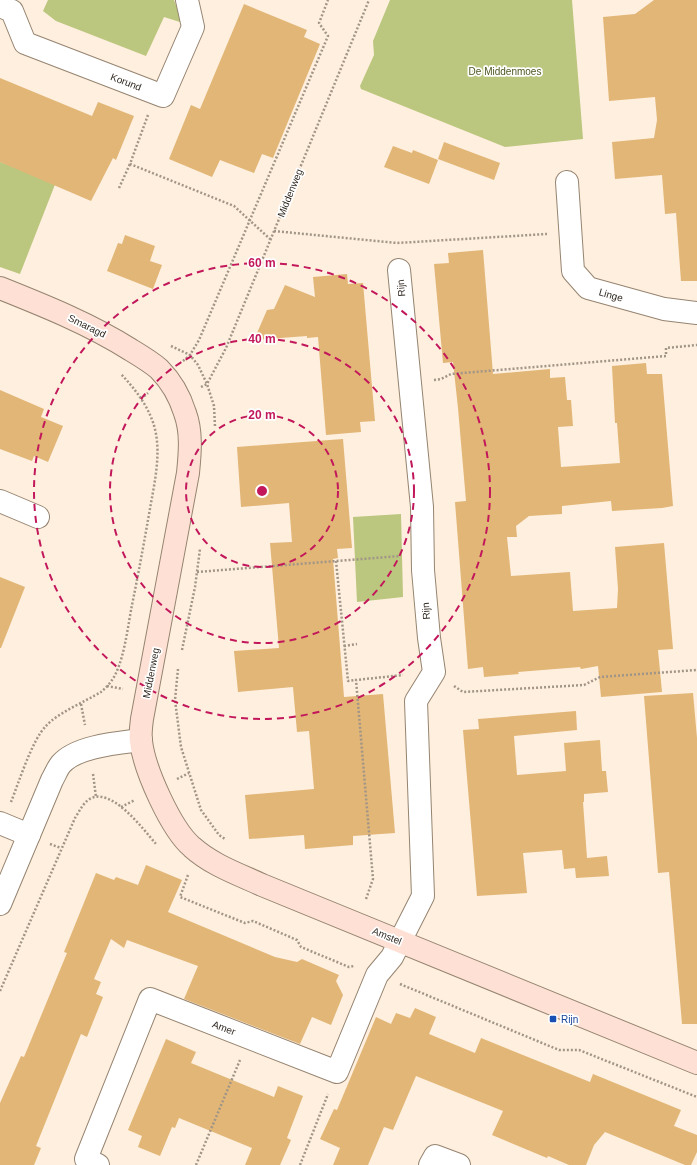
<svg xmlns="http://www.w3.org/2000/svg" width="697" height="1165" font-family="Arial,sans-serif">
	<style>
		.green { fill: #bbc67e }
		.building { fill: #e2b676 }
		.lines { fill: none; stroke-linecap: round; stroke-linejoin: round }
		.street-casing { stroke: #958470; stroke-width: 24 }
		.secondary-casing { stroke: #958470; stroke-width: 24 }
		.path { stroke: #a19588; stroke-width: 2.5; stroke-dasharray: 2 2; stroke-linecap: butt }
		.street { stroke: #fff; stroke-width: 22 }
		.secondary { stroke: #fee1d4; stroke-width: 22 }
		.ring { fill: none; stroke: #c2185b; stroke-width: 2; stroke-dasharray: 7 5 }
		.transit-dot { fill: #1a4fb4; stroke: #fff; stroke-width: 1.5 }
		.labels { text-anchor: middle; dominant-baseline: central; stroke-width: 3.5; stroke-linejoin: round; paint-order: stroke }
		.park-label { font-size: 10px; fill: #4f5621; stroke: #fff }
		.street-label { font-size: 10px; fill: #302921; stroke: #fff }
		.transit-label { font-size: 10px; fill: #164399; stroke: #fff; text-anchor: start }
		.centre { fill: #c2185b; stroke: #fff; stroke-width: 2 }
		.ring-label { font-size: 12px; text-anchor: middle; font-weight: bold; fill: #c2185b; stroke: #fff; stroke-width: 3.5; stroke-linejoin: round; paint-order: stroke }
	</style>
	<rect width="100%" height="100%" fill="#ffefde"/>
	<g class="green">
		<polygon points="48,0 174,0 183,23 164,17 146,56 56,21 43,11"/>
		<polygon points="390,0 572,0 583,139 505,147 361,89 360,86 374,55 373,41"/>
		<polygon points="0,162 56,182 20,274 0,267"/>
		<polygon points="401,514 403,597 357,602 353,517"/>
	</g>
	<g class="building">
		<polygon points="654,0 697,0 697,281 681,281 676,213 665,214 662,175 615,179 612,142 654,138 657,120 655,97 609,101 603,17 635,14"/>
		<polygon points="244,4 307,30 304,37 320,44 273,158 262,154 254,173 220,160 212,177 169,159 191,105 200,109"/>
		<polygon points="0,78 92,116 98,102 134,116 116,160 113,158 91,201 0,162"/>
		<polygon points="444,142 500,163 494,180 438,159"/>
		<polygon points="393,146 412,153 413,150 438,160 429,184 384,167"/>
		<polygon points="125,235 155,246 150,261 162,265 153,289 107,271 118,243 122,244"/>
		<polygon points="483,250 493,374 550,369 550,378 565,377 567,400 571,400 573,426 558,427 561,467 620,463 617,423 615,423 612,366 646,363 647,374 662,374 673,506 662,508 612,511 611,501 562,506 562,514 529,516 516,526 517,537 507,537 511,576 570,572 573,611 617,608 618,589 615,547 664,543 673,649 658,650 662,692 601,697 598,666 581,669 580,667 518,672 519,674 484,677 483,667 468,669 455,502 466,501 458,408 453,362 443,363 434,264 449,263 448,253"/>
		<polygon points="347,274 348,284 363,283 375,421 360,422 361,432 326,435 318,337 307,338 307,336 254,340 267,310 274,309 285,285 315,297 313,277"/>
		<polygon points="0,390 44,409 41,417 63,426 48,462 34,456 32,461 0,449"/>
		<polygon points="343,439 352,548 337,549 338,558 333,559 344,697 383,694 395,833 353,836 353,845 305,849 304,835 249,839 245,795 314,789 309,731 297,732 293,687 238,692 234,651 279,648 270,543 292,542 289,503 241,507 237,447"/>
		<polygon points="0,577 25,587 1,648 0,648"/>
		<polygon points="693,693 697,738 697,1024 682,1024 669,872 658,873 644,696"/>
		<polygon points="576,711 577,730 514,736 517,775 566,771 564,743 600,740 602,771 606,771 608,792 584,794 584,802 583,802 587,858 607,856 609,876 576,878 575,868 564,869 562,850 523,853 527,893 477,896 463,730 479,729 478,719"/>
		<polygon points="146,865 182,880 168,912 275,957 297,962 302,959 339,975 336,981 343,995 331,1025 312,1017 300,1044 184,999 198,966 127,940 124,948 111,939 94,979 101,982 96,994 103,997 87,1037 81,1034 36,1146 41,1148 34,1165 0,1165 0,1103 21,1056 24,1057 67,953 64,952 96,873 114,880 116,877 138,885"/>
		<polygon points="415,1008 436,1017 429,1034 475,1053 481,1038 590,1082 593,1074 681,1110 674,1126 697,1135 697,1152 691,1165 685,1165 605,1132 594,1145 586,1165 569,1165 548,1156 547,1158 492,1135 503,1111 416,1076 393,1130 384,1127 368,1165 333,1165 340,1148 320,1139 334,1109 337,1110 376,1017 391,1024 396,1013 410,1018"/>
		<polygon points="166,1039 196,1052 191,1063 274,1097 278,1086 303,1096 287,1138 291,1140 280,1165 245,1165 252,1148 179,1118 175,1128 172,1127 160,1156 138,1147 142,1136 128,1130"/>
	</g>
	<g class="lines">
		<g class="street-casing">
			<g id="street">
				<polyline points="0,6 12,11 25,43 163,96 193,27 187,0"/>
				<polyline points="567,182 573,271 588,288 664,309 697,313"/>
				<polyline points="0,501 38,517"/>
				<polyline points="0,823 29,835"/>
				<path d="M0 904 52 780C55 775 57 769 61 764 77 746 118 743 141 740"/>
				<polyline points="98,1165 86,1159 150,999 337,1072 377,975 392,957 423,896 416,701 434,672 429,638 423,570 422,507 399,270"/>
				<polyline points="430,1165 435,1156 459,1165"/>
			</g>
		</g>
		<g class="secondary-casing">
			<path id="secondary" d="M0 288C45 306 90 324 131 350 141 356 151 362 159 369 171 381 180 397 185 413 192 432 190 453 188 473L142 719C141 727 140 734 141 741 144 769 171 829 192 847 212 865 238 874 262 885L697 1063"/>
		</g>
		<g class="path">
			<polyline points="148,115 130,164 234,206 270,239"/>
			<polyline points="119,188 130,164"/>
			<polyline points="274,231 397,243 547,234"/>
			<polyline points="171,346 190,355 198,365 207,384 214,406 215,427"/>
			<polyline points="183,361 190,355 199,340 328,36 319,23 328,0"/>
			<polyline points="434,380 441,379 451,374 666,356 666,348 697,345"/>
			<polyline points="201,387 207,384 226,348 369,0"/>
			<polyline points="141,399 148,393"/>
			<polyline points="336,561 348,681 356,680"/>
			<polyline points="197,572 400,556"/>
			<polyline points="344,646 357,644"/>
			<polyline points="182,650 195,587 200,549"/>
			<polyline points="178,669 175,700 181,747 201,810 219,835 225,839"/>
			<polyline points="107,686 123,689"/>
			<polyline points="454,686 463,692 584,685 600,677 697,670"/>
			<polyline points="81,704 85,725"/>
			<polyline points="93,774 96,797"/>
			<polyline points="177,779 189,773"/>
			<path d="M11 802C19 782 32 740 46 726 56 714 86 701 101 692 107 687 113 680 116 673 125 654 128 625 132 605 139 571 145 537 151 503 155 481 160 456 156 434 152 411 137 391 121 374"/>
			<polyline points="121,807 135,800"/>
			<polyline points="50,844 61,848"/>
			<polyline points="188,875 180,897 245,923 253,921 297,940 301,947 349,967 354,966"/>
			<polyline points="366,899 373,879 356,680 403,675"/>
			<polyline points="400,984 559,1050 579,1050 697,1097"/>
			<path d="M0 991 75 818C79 812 82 805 88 800 110 784 143 829 156 844"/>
			<polyline points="196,1165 240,1060"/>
			<polyline points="300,1165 328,1094"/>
		</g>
		<use href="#street" class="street"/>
		<use href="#secondary" class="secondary"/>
	</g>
	<g class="ring">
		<circle cx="262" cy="491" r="76"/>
		<circle cx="262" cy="491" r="152"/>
		<circle cx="262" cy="491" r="228"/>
	</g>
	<rect class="transit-dot" x="549" y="1015" width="8" height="8" rx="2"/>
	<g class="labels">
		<g class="park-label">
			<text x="505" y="71">De Middenmoes</text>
		</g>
		<g class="street-label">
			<text transform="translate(126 82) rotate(21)">Korund</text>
			<text transform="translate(290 193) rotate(-68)">Middenweg</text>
			<text transform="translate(401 288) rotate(-95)">Rijn</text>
			<text transform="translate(611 295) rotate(16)">Linge</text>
			<text transform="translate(87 326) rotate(26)">Smaragd</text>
			<text transform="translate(426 611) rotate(-94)">Rijn</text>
			<text transform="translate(151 673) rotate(-79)">Middenweg</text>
			<text transform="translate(387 936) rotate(22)">Amstel</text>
			<text transform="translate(224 1028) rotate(21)">Amer</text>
		</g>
		<g class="transit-label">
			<text x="561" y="1019">Rijn</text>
		</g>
	</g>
	<circle cx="262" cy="491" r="6" class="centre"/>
	<g class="ring-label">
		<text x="262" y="267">60 m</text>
		<text x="262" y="343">40 m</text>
		<text x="262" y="419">20 m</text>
	</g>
</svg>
